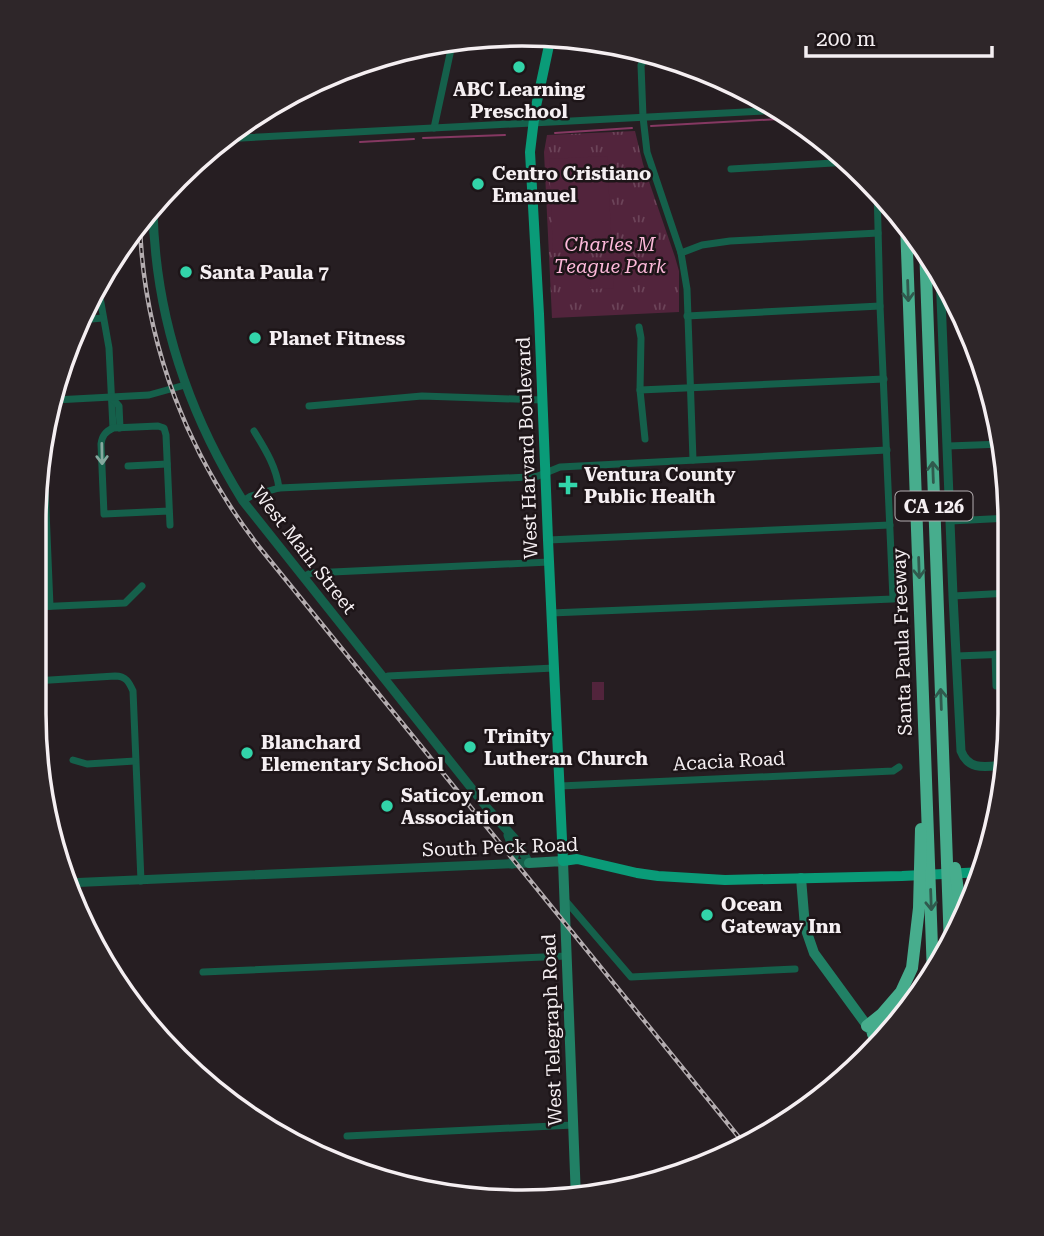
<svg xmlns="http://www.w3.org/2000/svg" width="1044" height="1236" font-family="'Roboto Serif',serif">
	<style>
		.park { fill: url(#park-tufts) }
		.garden { fill: #52243c }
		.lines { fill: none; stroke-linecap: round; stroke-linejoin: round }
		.stream { stroke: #853862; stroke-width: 2 }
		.minor { stroke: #15604b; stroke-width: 7 }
		.tertiary { stroke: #15604b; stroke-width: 9 }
		.secondary { stroke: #218065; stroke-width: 10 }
		.primary { stroke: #0a9b78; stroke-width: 10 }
		.motorway { stroke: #47ad8d; stroke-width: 12 }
		.rail-casing { stroke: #b4adb0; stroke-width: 4.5 }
		.rail { stroke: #1d1518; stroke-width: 2; stroke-dasharray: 5; stroke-linecap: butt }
		.oneway { stroke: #30594d }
		.oneway2 { stroke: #85a89e }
		.poi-dot { fill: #32d4a9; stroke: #1d1518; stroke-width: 2.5 }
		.labels { text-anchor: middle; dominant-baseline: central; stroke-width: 5; stroke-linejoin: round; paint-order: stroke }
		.shield { fill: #1d1518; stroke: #b4aeb1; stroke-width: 2 }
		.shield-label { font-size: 18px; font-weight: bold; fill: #f5eff2 }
		.poi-label { font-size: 19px; font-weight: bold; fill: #f5eff2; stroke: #1d1518; text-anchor: start }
		.park-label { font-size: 19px; font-style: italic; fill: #fdb9da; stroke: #1d1518 }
		.street-label { font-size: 19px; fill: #f5eff2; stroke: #1d1518 }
		.rim { fill: none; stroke: #f5eff2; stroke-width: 3.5 }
	</style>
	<defs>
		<pattern id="park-tufts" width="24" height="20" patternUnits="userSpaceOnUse" patternTransform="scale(1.75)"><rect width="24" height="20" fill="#52243c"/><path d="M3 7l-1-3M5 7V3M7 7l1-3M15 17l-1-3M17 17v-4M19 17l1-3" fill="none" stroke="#6c4459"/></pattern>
	</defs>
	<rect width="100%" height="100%" fill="#261e22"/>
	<g class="park">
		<polygon points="635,131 643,164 675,257 679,271 679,312 552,318 544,152 547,135"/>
		<rect x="592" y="682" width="12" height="18"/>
	</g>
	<g class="garden">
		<polygon points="607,156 612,250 553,253 549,159"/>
		<polygon points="631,252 647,273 634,283 618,262"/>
		<polygon points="613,258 614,288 591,289 589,259"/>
		<polygon points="580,259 580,273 557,274 556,260"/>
	</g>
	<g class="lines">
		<g class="stream">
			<polyline points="651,126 797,118"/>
			<polyline points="555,133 632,128"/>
			<polyline points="423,138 505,135"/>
			<polyline points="360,142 414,139"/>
		</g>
		<g class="minor">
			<path d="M657 55C649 56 645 58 641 65L643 117 647 152 681 253 687 289 693 460"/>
			<polyline points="434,128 453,40"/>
			<polyline points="222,139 783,110"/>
			<polyline points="731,169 850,162"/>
			<polyline points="681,253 702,245 730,241 878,233"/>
			<polyline points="98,286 109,348 113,428"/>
			<polyline points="687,316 880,306"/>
			<polyline points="79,320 103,318"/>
			<polyline points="639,327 641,338 640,390 645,439"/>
			<polyline points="640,390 884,379"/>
			<polyline points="112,398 119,406 120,428"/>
			<polyline points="55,400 149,395 185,385"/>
			<polyline points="309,406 422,396 542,400"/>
			<path d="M254 431C265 449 276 466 279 488"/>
			<polyline points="43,439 50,606"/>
			<polyline points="948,446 1003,444"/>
			<polyline points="128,466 167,464"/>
			<polyline points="243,501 251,496 279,488 529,477 538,476 560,467 887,450"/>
			<path d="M169 511 104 514 101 444C102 436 105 432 113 428L158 426 164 428 166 435 170 525"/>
			<polyline points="950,521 1010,518"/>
			<polyline points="548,540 890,525"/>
			<polyline points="303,577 311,573 549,562"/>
			<polyline points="953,596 1010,593"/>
			<polyline points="35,607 125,603 142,586"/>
			<polyline points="551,613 893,599 880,306 877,188"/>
			<polyline points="995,654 996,686 1010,685"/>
			<polyline points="956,656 1010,654"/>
			<polyline points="383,678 388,676 554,668"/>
			<path d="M34 681 115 676C126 676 129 682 133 691L141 881"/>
			<polyline points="73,760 87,764 135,761"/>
			<polyline points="560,786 893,771 899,767"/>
			<polyline points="565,900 631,977 795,969"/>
			<polyline points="203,972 567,956"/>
			<polyline points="347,1136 573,1125"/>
		</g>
		<g class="tertiary">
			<path d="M940 273 953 596 961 751C969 772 988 766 1006 765"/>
			<polyline points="508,835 515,853 512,864"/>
			<path d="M66 883 529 863 515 839 488 809 243 501C187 411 155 314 153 209"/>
		</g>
		<g class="secondary">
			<polyline points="529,863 563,861 576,1199"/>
			<polyline points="801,878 805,927 814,953 871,1031"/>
		</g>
		<polyline class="primary" points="551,36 535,111 530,152 539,314 548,540 563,861 577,859 637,873 658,876 725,880 902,876 984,872"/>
		<g class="motorway">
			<polyline points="906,223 933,975"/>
			<polyline points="925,246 950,947"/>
			<polyline points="955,868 962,921"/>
			<polyline points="867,1026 882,1014 901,992 912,968 919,908 921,829"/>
			<polyline points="873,1034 895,1019 902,1019"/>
		</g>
		<g class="rail-casing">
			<path id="rail" d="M140 228C145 345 188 456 260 548L746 1146"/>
		</g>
		<use href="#rail" class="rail"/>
	</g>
	<defs><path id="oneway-shaft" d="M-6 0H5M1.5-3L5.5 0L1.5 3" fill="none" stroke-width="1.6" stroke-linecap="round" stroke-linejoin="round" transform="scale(1.75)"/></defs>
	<g class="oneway">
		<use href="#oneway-shaft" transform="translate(908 291) rotate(88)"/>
		<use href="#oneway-shaft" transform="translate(933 472) rotate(-92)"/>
		<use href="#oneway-shaft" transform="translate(919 568) rotate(88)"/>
		<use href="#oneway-shaft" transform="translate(941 699) rotate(-92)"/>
		<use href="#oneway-shaft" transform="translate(931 900) rotate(88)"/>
	</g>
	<use class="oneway2" href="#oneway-shaft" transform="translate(102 454) rotate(89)"/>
	<g class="poi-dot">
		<circle cx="519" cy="67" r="7"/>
		<circle cx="478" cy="184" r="7"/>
		<circle cx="186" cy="272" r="7"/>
		<circle cx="255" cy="338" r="7"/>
		<path d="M564.5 474.5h7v7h7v7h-7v7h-7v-7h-7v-7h7z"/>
		<circle cx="470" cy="747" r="7"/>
		<circle cx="247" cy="753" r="7"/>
		<circle cx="387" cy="806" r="7"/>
		<circle cx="707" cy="915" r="7"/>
	</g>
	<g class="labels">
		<rect class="shield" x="895.5" y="491.5" width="77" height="29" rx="5"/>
		<g class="shield-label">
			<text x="934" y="506">CA 126</text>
		</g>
		<g class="poi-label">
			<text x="519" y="89" text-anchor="middle">ABC Learning<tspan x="519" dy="22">Preschool</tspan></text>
			<text x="492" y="173">Centro Cristiano<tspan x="492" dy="22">Emanuel</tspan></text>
			<text x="200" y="272">Santa Paula 7</text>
			<text x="269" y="338">Planet Fitness</text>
			<text x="584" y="474">Ventura County<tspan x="584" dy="22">Public Health</tspan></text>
			<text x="484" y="736">Trinity<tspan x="484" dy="22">Lutheran Church</tspan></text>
			<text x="261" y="742">Blanchard<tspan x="261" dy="22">Elementary School</tspan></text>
			<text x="401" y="795">Saticoy Lemon<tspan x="401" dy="22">Association</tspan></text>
			<text x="721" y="904">Ocean<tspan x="721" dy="22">Gateway Inn</tspan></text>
		</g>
		<g class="park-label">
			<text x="610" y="244">Charles M<tspan x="610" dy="22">Teague Park</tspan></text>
		</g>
		<g class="street-label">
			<text transform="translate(527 448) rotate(-92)">West Harvard Boulevard</text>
			<text transform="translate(304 550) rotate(52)">West Main Street</text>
			<text transform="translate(902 642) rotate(-92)">Santa Paula Freeway</text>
			<text transform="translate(729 761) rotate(-3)">Acacia Road</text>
			<text transform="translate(500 847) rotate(-2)">South Peck Road</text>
			<text transform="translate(552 1030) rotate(-92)">West Telegraph Road</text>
		</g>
	</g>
	<path d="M0 0H1044V1236H0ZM522 46H522A476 476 0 0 1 998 522V714A476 476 0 0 1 522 1190H522A476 476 0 0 1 46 714V522A476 476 0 0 1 522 46Z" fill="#2e2629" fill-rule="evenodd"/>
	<path class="rim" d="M522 46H522A476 476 0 0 1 998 522V714A476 476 0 0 1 522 1190H522A476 476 0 0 1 46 714V522A476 476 0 0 1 522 46Z"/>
	<path d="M806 46v10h186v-10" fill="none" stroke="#f5eff2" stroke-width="3.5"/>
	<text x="816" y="46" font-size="21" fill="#f5eff2" stroke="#1d1518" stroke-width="5" paint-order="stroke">200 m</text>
</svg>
